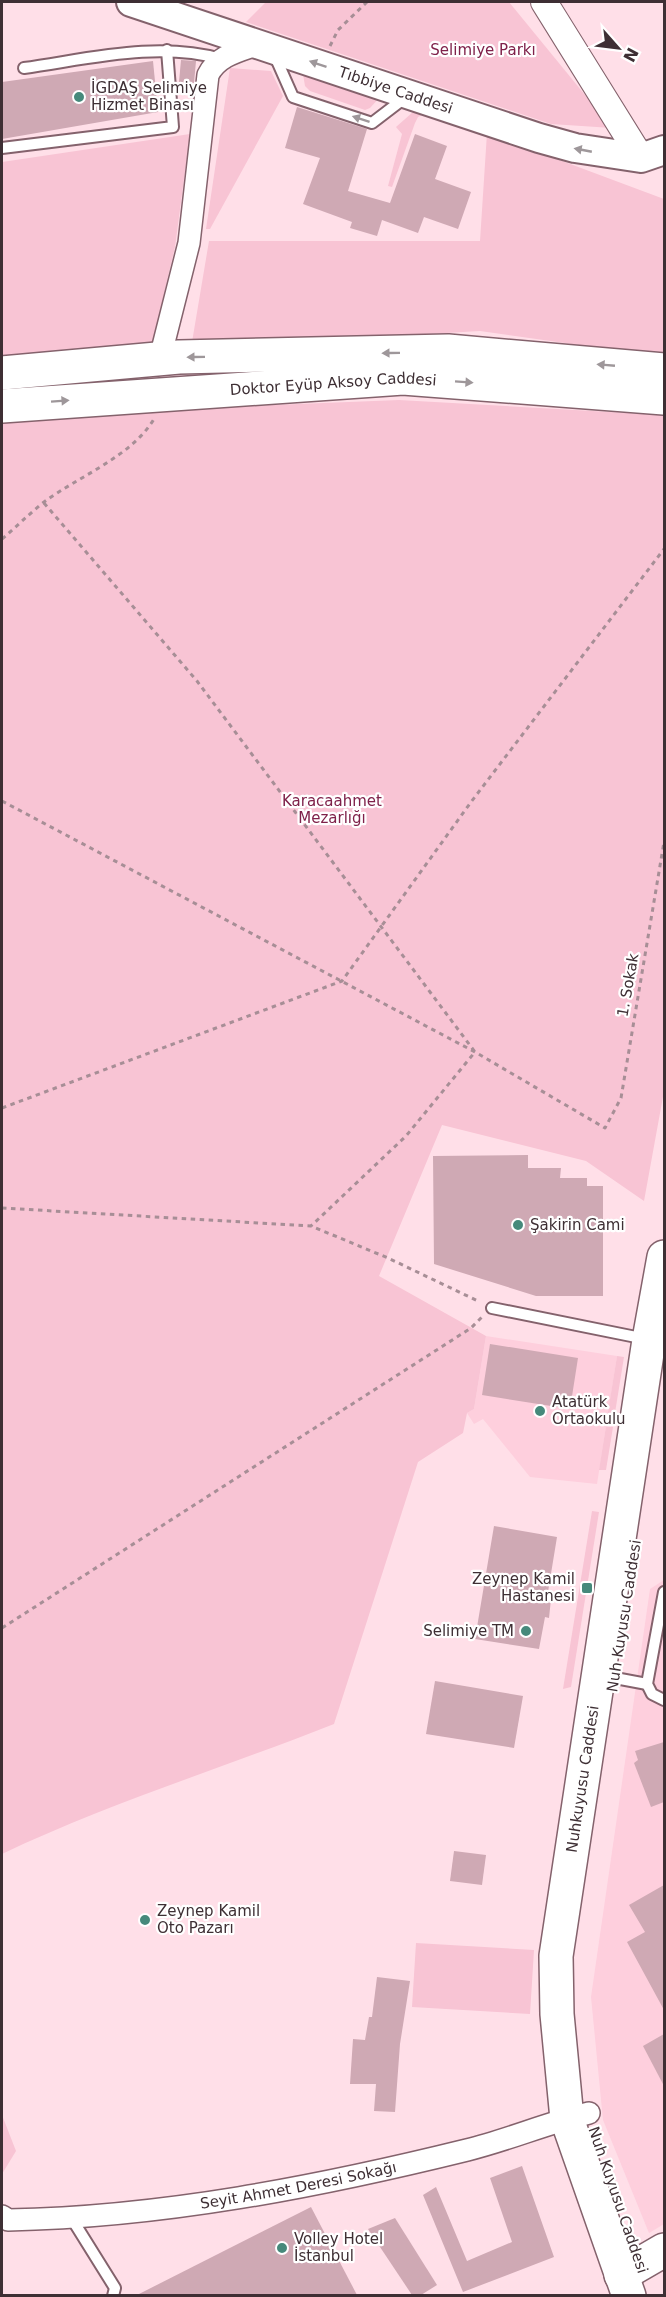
<svg xmlns="http://www.w3.org/2000/svg" width="666" height="2297" font-family="'DejaVu Sans',sans-serif">
	<style>
		.built { fill: #fecfdd }
		.green { fill: #f8c4d4 }
		.building { fill: #cfa9b4 }
		.lines { fill: none; stroke-linecap: round; stroke-linejoin: round }
		.service-casing { stroke: #84626c; stroke-width: 14 }
		.minor-casing { stroke: #84626c; stroke-width: 24 }
		.tertiary-casing { stroke: #84626c; stroke-width: 28 }
		.secondary-casing { stroke: #84626c; stroke-width: 32 }
		.primary-casing { stroke: #84626c; stroke-width: 36 }
		.path { stroke: #a78e96; stroke-width: 3; stroke-dasharray: 4.5 4.5; stroke-linecap: butt }
		.service { stroke: #fff; stroke-width: 10 }
		.minor { stroke: #fff; stroke-width: 21 }
		.tertiary { stroke: #fff; stroke-width: 26 }
		.secondary { stroke: #fff; stroke-width: 28 }
		.primary { stroke: #fff; stroke-width: 33 }
		.oneway { fill: #9e979a }
		.poi-dot { fill: #46897b; stroke: #fff; stroke-width: 2 }
		.labels { text-anchor: middle; dominant-baseline: central; stroke-width: 4.5; stroke-linejoin: round; paint-order: stroke }
		.park-label { font-size: 15px; fill: #7f214a; stroke: #fff }
		.poi-label { font-size: 15px; fill: #3e2f34; stroke: #fff; text-anchor: start }
		.street-label { font-size: 15px; fill: #3e2f34; stroke: #fff }
	</style>
	<rect width="100%" height="100%" fill="#ffdfe8"/>
	<g class="built">
		<polygon points="486,1336 617,1356 597,1484 530,1477 483,1419 474,1424 467,1413 474,1409"/>
		<polygon points="664,1580 664,2224 649,2233 603,2120 591,1997 650,1589"/>
	</g>
	<g class="green">
		<polygon points="266,2 509,2 612,128 551,124 246,22"/>
		<polygon points="230,68 271,71 283,96 210,229 206,229"/>
		<polygon points="303,74 379,98 370,108 365,110 310,91 305,86"/>
		<polygon points="413,112 426,113 418,117 415,123 392,187 388,186 402,134 396,127"/>
		<polygon points="487,133 664,199 664,357 480,331 191,348 209,241 480,241"/>
		<polygon points="190,134 175,247 151,349 2,362 2,162"/>
		<path d="M399 400 664 415V1091L644 1201 586 1161 442 1125 379 1276 486 1336 474 1409 467 1413 463 1433 418 1462 334 1724C223 1768 109 1803 2 1854V422L149 410Z"/>
		<polygon points="617,1356 624,1357 614,1419 607,1418"/>
		<polygon points="606,1426 613,1427 606,1470 599,1470"/>
		<polygon points="592,1511 599,1512 571,1687 563,1689"/>
		<polygon points="416,1943 534,1950 530,2014 412,2007"/>
		<polygon points="2,2115 16,2151 2,2174"/>
	</g>
	<g class="building">
		<polygon points="181,60 196,61 194,83 179,82"/>
		<polygon points="153,61 158,112 2,139 2,82"/>
		<polygon points="297,107 367,129 348,191 390,203 415,134 447,146 435,179 471,192 458,229 424,217 418,233 382,220 377,236 350,228 352,222 303,204 320,158 285,148"/>
		<polygon points="528,1155 528,1168 561,1168 560,1178 587,1178 587,1186 603,1186 603,1296 536,1296 434,1264 433,1156"/>
		<polygon points="490,1344 578,1358 570,1409 482,1395"/>
		<polygon points="494,1526 557,1537 547,1598 551,1599 549,1618 545,1617 539,1649 475,1639"/>
		<polygon points="435,1681 523,1696 514,1748 426,1734"/>
		<polygon points="664,1742 664,1802 651,1807 634,1763 638,1760 635,1751"/>
		<polygon points="454,1851 486,1855 482,1885 450,1881"/>
		<polygon points="664,1885 664,2010 627,1942 645,1932 629,1905"/>
		<polygon points="377,1977 410,1981 400,2044 395,2112 374,2111 376,2084 350,2084 353,2039 365,2040 369,2017 372,2017"/>
		<polygon points="664,2034 664,2086 643,2046"/>
		<polygon points="522,2166 554,2257 463,2292 423,2195 436,2187 467,2261 512,2242 490,2178"/>
		<polygon points="311,2207 357,2295 137,2295"/>
		<polygon points="395,2218 437,2285 421,2295 412,2295 368,2229"/>
	</g>
	<g class="lines">
		<g class="service-casing">
			<g id="service">
				<polyline points="274,54 293,97 372,123 406,97"/>
				<path d="M24 68C89 59 157 41 221 59"/>
				<polyline points="2,148 173,127 167,50"/>
				<polyline points="492,1308 646,1339"/>
				<polyline points="664,1592 647,1684 652,1694 664,1700"/>
				<polyline points="615,1678 647,1684"/>
				<polyline points="72,2219 115,2288 113,2296"/>
			</g>
		</g>
		<g class="minor-casing">
			<g id="minor">
				<path d="M160 358 189 243 208 75C218 55 240 51 259 44"/>
				<path id="s1" d="M2 2216 8 2220C162 2217 317 2187 467 2150 508 2140 547 2123 589 2113"/>
			</g>
		</g>
		<g class="tertiary-casing">
			<polyline id="tertiary" points="544,2 641,158"/>
		</g>
		<g class="secondary-casing">
			<g id="secondary">
				<path id="s2" d="M131 2 539 138 575 148 641 158 664 150"/>
			</g>
		</g>
		<g class="primary-casing">
			<g id="primary">
				<polyline points="2,373 179,357 448,351 664,370"/>
				<path id="s3" d="M2 406 403 378 664 398"/>
				<polyline points="621,2275 664,2250"/>
				<path id="s4" d="M629 2296 567 2119 557 2014 556 1956 649 1340 664 1257"/>
			</g>
		</g>
		<g class="path">
			<polyline points="330,46 338,30 367,2"/>
			<polyline points="44,503 197,681 475,1052 406,1136 311,1226"/>
			<path d="M2 539C16 527 29 514 44 502 79 476 131 457 154 419"/>
			<polyline points="2,801 475,1052 605,1128 621,1098 664,842"/>
			<polyline points="2,1108 342,981 471,802 664,549"/>
			<polyline points="2,1208 311,1226 388,1258 480,1302"/>
			<polyline points="604,1421 612,1423"/>
			<polyline points="2,1628 471,1328 483,1316"/>
		</g>
		<use href="#service" class="service"/>
		<use href="#minor" class="minor"/>
		<use href="#tertiary" class="tertiary"/>
		<use href="#secondary" class="secondary"/>
		<use href="#primary" class="primary"/>
	</g>
	<defs><path id="oneway-solid" d="M-6-.8H1V-3.2L6.5 0L1 3.2V.8H-6Z" transform="scale(1.5)"/></defs>
	<g class="oneway">
		<use href="#oneway-solid" transform="translate(318 64) rotate(-161)"/>
		<use href="#oneway-solid" transform="translate(361 119) rotate(-162)"/>
		<use href="#oneway-solid" transform="translate(583 150) rotate(-169)"/>
		<use href="#oneway-solid" transform="translate(391 353) rotate(179)"/>
		<use href="#oneway-solid" transform="translate(196 357) rotate(179)"/>
		<use href="#oneway-solid" transform="translate(606 365) rotate(-175)"/>
		<use href="#oneway-solid" transform="translate(464 382) rotate(4)"/>
		<use href="#oneway-solid" transform="translate(60 401) rotate(-4)"/>
	</g>
	<g class="poi-dot">
		<circle cx="79" cy="97" r="6"/>
		<circle cx="518" cy="1225" r="6"/>
		<circle cx="540" cy="1411" r="6"/>
		<rect x="581" y="1582" width="12" height="12" rx="3"/>
		<circle cx="526" cy="1631" r="6"/>
		<circle cx="145" cy="1920" r="6"/>
		<circle cx="282" cy="2248" r="6"/>
	</g>
	<g class="labels">
		<g class="park-label">
			<text x="483" y="50">Selimiye Parkı</text>
			<text x="332" y="801">Karacaahmet<tspan x="332" dy="17">Mezarlığı</tspan></text>
		</g>
		<g class="poi-label">
			<text x="91" y="88">İGDAŞ Selimiye<tspan x="91" dy="17">Hizmet Binası</tspan></text>
			<text x="530" y="1225">Şakirin Cami</text>
			<text x="552" y="1402">Atatürk<tspan x="552" dy="17">Ortaokulu</tspan></text>
			<text x="575" y="1579" text-anchor="end">Zeynep Kamil<tspan x="575" dy="17">Hastanesi</tspan></text>
			<text x="514" y="1631" text-anchor="end">Selimiye TM</text>
			<text x="157" y="1911">Zeynep Kamil<tspan x="157" dy="17">Oto Pazarı</tspan></text>
			<text x="294" y="2239">Volley Hotel<tspan x="294" dy="17">İstanbul</tspan></text>
		</g>
		<g class="street-label">
			<text stroke="none"><textPath href="#s2" startOffset="279">Tıbbiye Caddesi</textPath></text>
			<text stroke="none"><textPath href="#s3" startOffset="332">Doktor Eyüp Aksoy Caddesi</textPath></text>
			<text transform="translate(628 985) rotate(-80)">1. Sokak</text>
			<text transform="translate(624 1616) rotate(-81)">Nuh Kuyusu Caddesi</text>
			<text stroke="none"><textPath href="#s4" startOffset="530">Nuhkuyusu Caddesi</textPath></text>
			<text stroke="none"><textPath href="#s1" startOffset="300">Seyit Ahmet Deresi Sokağı</textPath></text>
			<text transform="translate(618 2200) rotate(71)">Nuh Kuyusu Caddesi</text>
		</g>
	</g>
	<rect width="666" height="2297" fill="none" stroke="#3e2f34" stroke-width="6"/>
	<g transform="translate(618 48) rotate(118)" stroke="#ffffff" stroke-width="4.5" paint-order="stroke">
	<path d="M0-4.5L10 22L0 15L-10 22Z" fill="#3e2f34"/>
	<text y="-9" font-size="16" font-weight="bold" text-anchor="middle" fill="#3e2f34">N</text>
	</g>
</svg>
